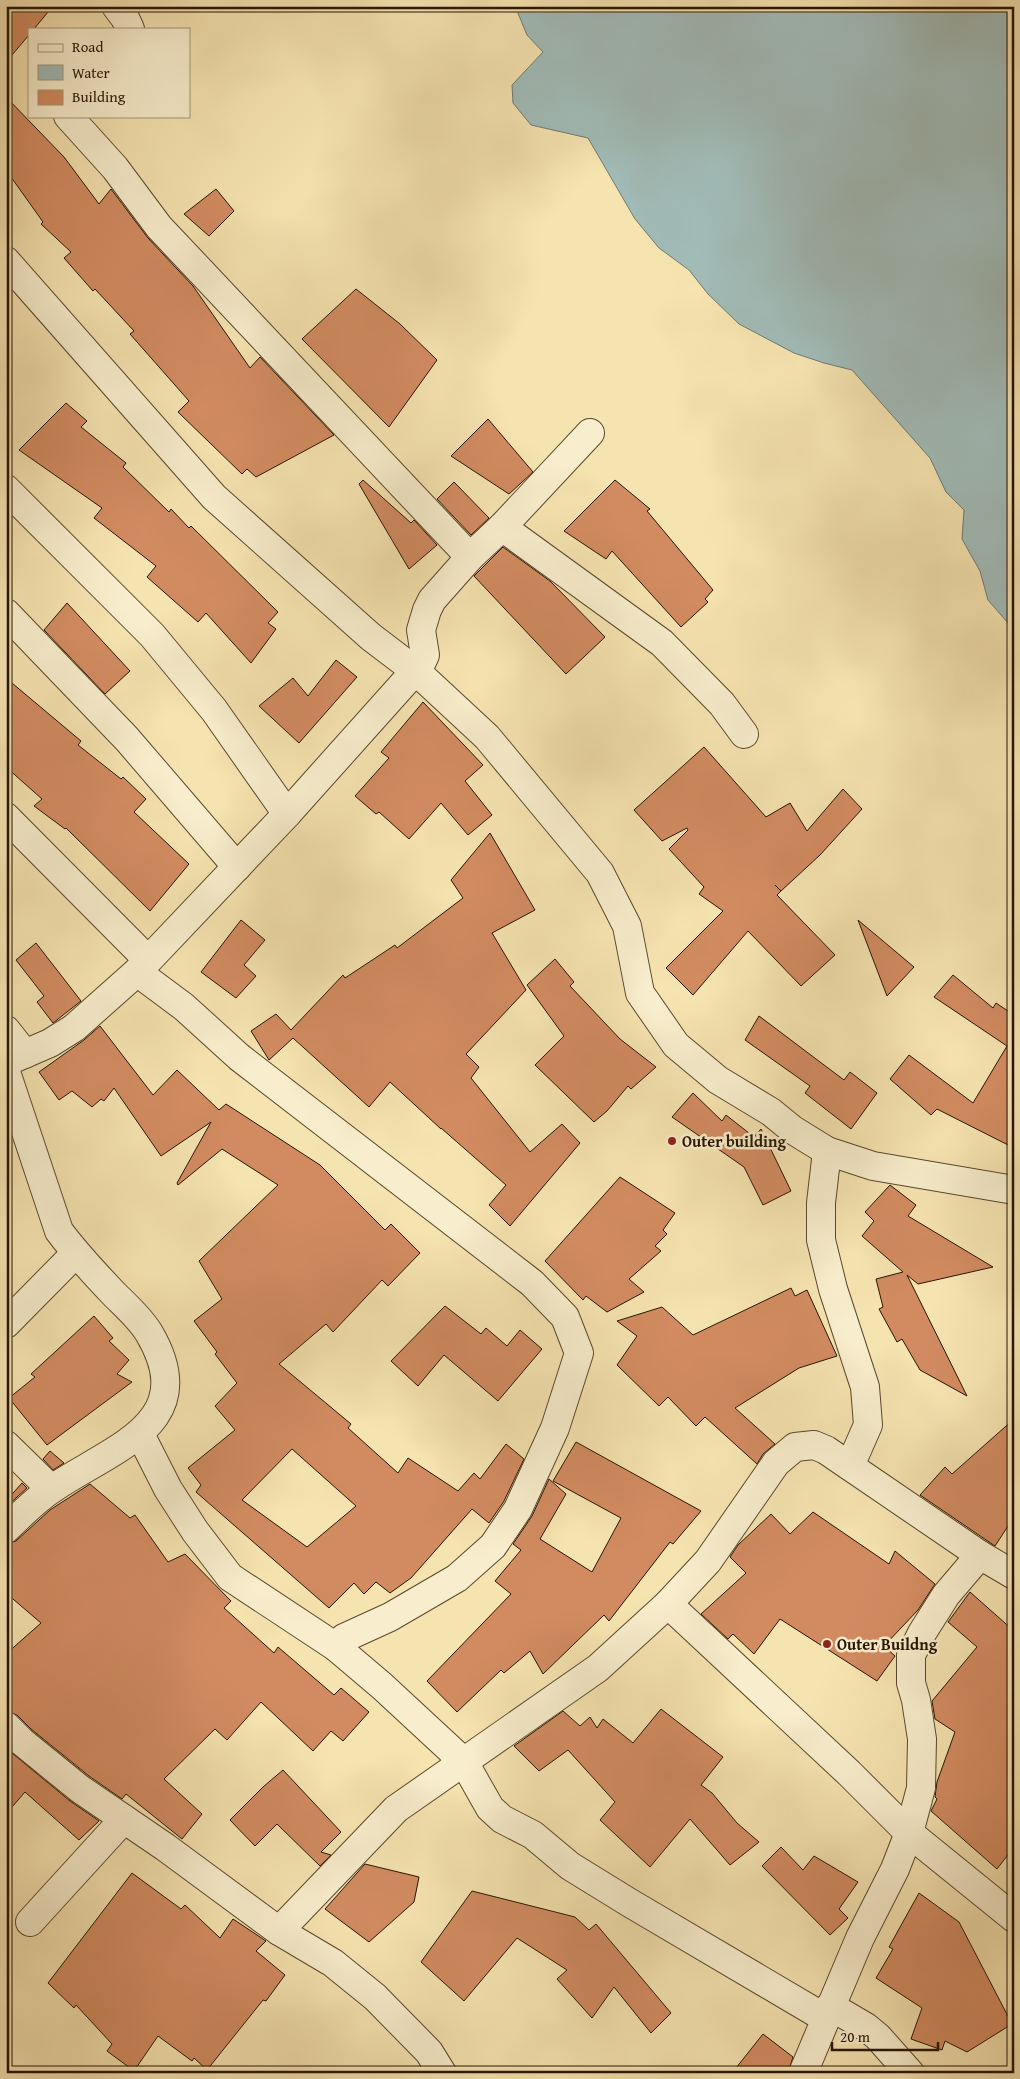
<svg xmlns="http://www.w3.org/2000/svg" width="1020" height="2079" font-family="'Gentium Book Plus',serif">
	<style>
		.water { fill: #a1bbb7; stroke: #70796f }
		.building { fill: #d28b61; stroke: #271502; fill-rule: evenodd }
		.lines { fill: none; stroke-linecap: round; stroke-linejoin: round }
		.minor-casing { stroke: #5a482e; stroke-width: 30 }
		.minor { stroke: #f8edcc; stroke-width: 28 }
		.poi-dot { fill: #8f2418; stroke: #f8edcc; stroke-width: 2 }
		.labels { text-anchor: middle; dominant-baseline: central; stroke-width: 5; stroke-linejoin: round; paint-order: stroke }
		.poi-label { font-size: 16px; font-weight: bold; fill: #271502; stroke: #f8edcc; text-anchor: start }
	</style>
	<rect width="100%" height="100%" fill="#f5e3b0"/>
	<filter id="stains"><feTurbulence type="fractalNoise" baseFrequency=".004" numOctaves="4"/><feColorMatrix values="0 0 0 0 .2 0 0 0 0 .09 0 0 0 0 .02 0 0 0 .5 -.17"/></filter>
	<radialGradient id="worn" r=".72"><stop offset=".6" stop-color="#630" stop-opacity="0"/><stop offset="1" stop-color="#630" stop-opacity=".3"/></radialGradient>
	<polygon class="water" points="515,6 1014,6 1014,630 988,600 980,571 962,539 964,510 946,492 930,458 852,370 824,363 794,353 739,324 708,294 689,270 659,248 635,219 588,138 531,125 513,103 512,85 543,52 527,35"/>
	<g class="building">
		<polygon points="6,6 53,6 34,29 29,29 29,35 6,62"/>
		<polygon points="6,97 64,157 99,204 111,189 148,238 193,286 250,368 260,357 334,435 256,477 247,469 242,474 178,412 189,401 130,334 134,331 95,289 93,291 64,258 71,252 41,224 43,222 6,170"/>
		<polygon points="216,189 234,211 209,236 184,214"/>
		<polygon points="356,289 400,324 437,360 389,427 302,339"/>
		<polygon points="66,403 87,421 81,427 126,463 123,467 169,512 171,509 189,528 191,526 278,612 268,623 276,629 251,663 206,613 198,622 147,577 156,566 94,518 102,508 19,450"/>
		<polygon points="488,419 533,472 509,494 451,456"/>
		<polygon points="363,480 411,523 414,520 437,545 409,569 359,484"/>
		<polygon points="615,480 650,509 647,511 713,590 705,599 708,602 681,627 612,551 606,559 564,531"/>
		<polygon points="454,482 489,518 471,535 437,499"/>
		<polygon points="503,547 550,581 605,637 566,674 474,576"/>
		<polygon points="67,603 130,671 105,694 44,630"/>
		<polygon points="336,660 357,677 299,743 259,706 293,678 308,696"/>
		<polygon points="6,678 81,741 78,745 121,779 123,777 146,799 134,812 189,864 150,911 66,828 65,829 34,806 42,799 6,767"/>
		<polygon points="423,702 483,765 465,781 492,815 468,835 441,803 409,839 379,812 376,814 355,796 389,758 381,752"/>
		<polygon points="704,747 766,817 790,803 807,831 843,789 862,809 820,855 781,891 775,885 781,891 777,895 835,955 801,986 748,931 693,995 666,968 723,911 699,894 704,887 669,849 688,830 687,828 662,841 634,810"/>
		<polygon points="490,833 535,910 492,933 526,990 466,1054 479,1067 471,1078 530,1152 562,1124 580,1143 510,1226 489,1205 506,1185 441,1128 441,1129 390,1082 369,1107 293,1038 269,1060 251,1031 276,1014 291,1030 343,975 345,978 395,945 397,948 463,898 451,880"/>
		<polygon points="241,920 265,940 244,965 256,976 236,998 201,972"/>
		<polygon points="858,920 914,967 887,996"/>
		<polygon points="36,943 81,1001 53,1023 37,1002 44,996 16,960"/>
		<polygon points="555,959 574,982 570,986 620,1039 656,1067 631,1089 628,1086 607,1111 594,1122 535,1065 564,1036 527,985"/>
		<polygon points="953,975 993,1008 996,1003 1014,1015 1014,1148 937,1109 931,1115 890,1079 909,1055 973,1103 1007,1046 934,997"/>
		<polygon points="759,1016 844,1080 850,1072 877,1093 851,1129 805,1093 810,1086 745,1040"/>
		<path d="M100 1026 153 1095 177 1070 219 1110 226 1104 320 1165 385 1230 391 1224 420 1253 388 1286 382 1280 333 1332 326 1324 279 1364 351 1424 348 1428 398 1473 408 1458 458 1491 474 1473 480 1479 506 1444 524 1459 504 1501 489 1523 472 1509 411 1578 390 1593 376 1582 364 1594 354 1583 329 1608 196 1492 201 1485 188 1468 235 1430 215 1406 237 1383 215 1354 217 1352 194 1321 222 1299 199 1261 278 1185 222 1149 178 1185 177 1183 211 1122 161 1156 114 1088 104 1101 101 1099 92 1107 72 1091 59 1100 39 1072 84 1040ZM292 1449 356 1506 307 1547 242 1500Z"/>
		<polygon points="693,1093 722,1121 726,1115 754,1137 761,1129 791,1191 763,1205 744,1167 672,1117"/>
		<polygon points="620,1177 675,1213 663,1230 667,1234 655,1246 661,1251 629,1279 644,1292 607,1312 586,1296 583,1300 545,1261"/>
		<polygon points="890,1185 916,1205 908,1216 993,1267 918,1284 907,1275 967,1396 920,1370 902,1339 897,1342 879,1309 883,1307 876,1279 903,1272 862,1236 874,1221 865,1212"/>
		<polygon points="791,1288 795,1296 807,1290 837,1356 799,1368 735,1408 775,1444 763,1454 757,1464 705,1417 696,1426 668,1397 659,1406 617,1365 637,1336 617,1321 662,1307 693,1335"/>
		<polygon points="445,1306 481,1334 486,1328 507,1346 520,1330 542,1349 498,1401 444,1355 418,1386 391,1361"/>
		<polygon points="94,1316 113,1338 109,1341 129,1360 117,1374 132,1382 47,1445 9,1398 35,1377 31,1374"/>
		<polygon points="1014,1419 1014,1517 995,1546 920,1495 945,1467 952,1474"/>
		<polygon points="576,1442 701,1511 673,1544 670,1542 609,1621 604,1615 543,1674 530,1651 504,1673 501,1670 457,1712 427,1681 511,1594 495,1581 521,1550 513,1544 532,1516 549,1479 566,1494 540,1539 592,1572 621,1518 553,1481"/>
		<polygon points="50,1451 64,1463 53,1470 43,1459"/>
		<polygon points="22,1483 27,1488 6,1507 6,1501"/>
		<polygon points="90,1484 130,1518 135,1515 168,1562 185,1554 231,1601 224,1608 274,1653 278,1647 334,1695 341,1688 369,1712 343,1741 331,1731 313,1751 261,1702 227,1740 215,1729 164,1779 202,1814 182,1839 126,1794 122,1799 89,1776 31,1729 17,1715 6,1711 6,1654 41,1623 6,1593 6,1544 16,1541 50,1510"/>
		<polygon points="813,1512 889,1564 895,1551 935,1584 918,1610 884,1646 895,1656 877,1681 780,1619 754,1654 733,1634 728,1639 701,1614 746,1573 730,1557 738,1545 771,1514 790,1534"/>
		<polygon points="970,1592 1014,1631 1014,1847 997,1869 931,1811 937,1799 935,1797 937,1782 955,1732 935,1719 932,1701 977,1647 948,1622"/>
		<polygon points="661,1709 723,1757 701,1785 712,1793 737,1823 759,1842 730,1865 690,1819 650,1867 600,1820 615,1802 568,1750 539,1771 514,1746 563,1711 580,1726 590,1717 597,1728 603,1719 633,1743"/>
		<polygon points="6,1748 70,1801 99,1821 79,1840 25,1792 6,1814"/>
		<polygon points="283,1770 341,1832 321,1852 331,1855 320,1866 277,1824 255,1846 230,1820 263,1787"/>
		<polygon points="781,1847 803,1870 814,1856 858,1882 839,1909 848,1918 830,1935 762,1866"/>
		<polygon points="365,1864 419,1877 414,1902 369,1942 325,1909"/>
		<polygon points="132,1873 181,1909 185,1905 220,1938 233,1919 266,1941 256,1951 285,1975 266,2001 263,2000 207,2070 194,2058 192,2061 158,2036 134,2071 107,2051 112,2044 76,2005 74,2008 48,1983"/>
		<polygon points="472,1891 575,1917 589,1930 596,1924 671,2013 651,2033 614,1987 592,2018 557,1979 567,1970 517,1938 464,2001 421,1962"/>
		<polygon points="919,1893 959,1922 1012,2024 967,2052 945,2041 942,2050 911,2039 922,2008 876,1978 893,1949 889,1947"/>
		<polygon points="763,2034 793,2057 788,2073 732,2073"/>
	</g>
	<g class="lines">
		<g class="minor-casing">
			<g id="minor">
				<polyline points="116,6 125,18 130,29"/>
				<polyline points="68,116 115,168 159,227 470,557"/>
				<polyline points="6,261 214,497 371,637 417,672 487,737 600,873 627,926 640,993 676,1045 718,1080 771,1112 793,1130 827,1151 873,1166 1014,1190"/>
				<polyline points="6,489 152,635 214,710 287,814"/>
				<polyline points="502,527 662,643 722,704 744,734"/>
				<polyline points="6,613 127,739 237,867"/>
				<polyline points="6,817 147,959"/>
				<polyline points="137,972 184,1007 239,1057 532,1283 565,1317 579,1353 555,1428 518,1509 493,1546 457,1578 390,1617 344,1638 336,1647"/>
				<polyline points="6,1030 25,1054"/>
				<polyline points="6,1062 50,1043 74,1028 137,972 287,814 406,681 417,672 425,655 421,630 427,610 432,600 470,557 502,527 590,433"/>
				<path d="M6 1072 59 1231C76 1254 94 1273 114 1294 126 1306 140 1318 149 1333 203 1424 111 1448 52 1489 35 1500 21 1515 6 1529"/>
				<polyline points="827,1151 821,1203 821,1240 833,1289 865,1387 868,1425 850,1466"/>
				<polyline points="6,1324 75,1254"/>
				<polyline points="140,1434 168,1489 195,1531 230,1577 336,1647 382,1686 464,1762 490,1808 502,1819 533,1835 570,1866 630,1903 825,2018"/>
				<polyline points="6,1445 51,1489"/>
				<polyline points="668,1604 849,1773 909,1833 1014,1918"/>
				<polyline points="6,1726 21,1741 80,1789 165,1847 279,1931 333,1963 375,1997 429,2052 442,2073"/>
				<polyline points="30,1922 124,1819"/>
				<polyline points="279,1931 396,1809 598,1668 668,1604 708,1561 776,1463 795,1447 814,1445 826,1450 980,1555 1014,1575"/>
				<polyline points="830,2006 866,2027 878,2037 910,2073"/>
				<polyline points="803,2073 860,1938 895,1869 909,1833 921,1788 922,1739 916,1700 911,1683 911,1655 922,1633 946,1595 980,1555"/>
			</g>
		</g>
		<use href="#minor" class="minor"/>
	</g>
	<g class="poi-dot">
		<circle cx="672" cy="1141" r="5"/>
		<circle cx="827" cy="1644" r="5"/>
	</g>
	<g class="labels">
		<g class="poi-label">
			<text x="682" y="1141">Outer building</text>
			<text x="837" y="1644">Outer Buildng</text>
		</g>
	</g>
	<rect width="1020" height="2079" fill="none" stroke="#f5e3b0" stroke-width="25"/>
	<rect x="8" y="8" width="1005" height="2064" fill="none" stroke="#271502" stroke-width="2.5"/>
	<rect x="12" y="12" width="995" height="2054" fill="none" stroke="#271502"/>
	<rect x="28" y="28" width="162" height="90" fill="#f8edcc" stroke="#a4977b"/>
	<rect x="38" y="44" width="25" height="8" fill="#f8edcc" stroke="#a4977b"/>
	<text x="72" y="52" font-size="15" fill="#271502">Road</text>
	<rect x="38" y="65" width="25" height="15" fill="#a1bbb7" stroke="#a4977b"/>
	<text x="72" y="78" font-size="15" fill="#271502">Water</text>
	<rect x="38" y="90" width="25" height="15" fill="#d28b61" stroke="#a4977b"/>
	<text x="72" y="102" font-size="15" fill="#271502">Building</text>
	<path d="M832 2042v8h106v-8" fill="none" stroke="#271502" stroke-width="2.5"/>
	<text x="840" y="2042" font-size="15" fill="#271502" stroke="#f8edcc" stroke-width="4" paint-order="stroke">20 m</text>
	<rect width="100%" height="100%" filter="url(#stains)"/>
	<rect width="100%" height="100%" fill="url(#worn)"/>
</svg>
